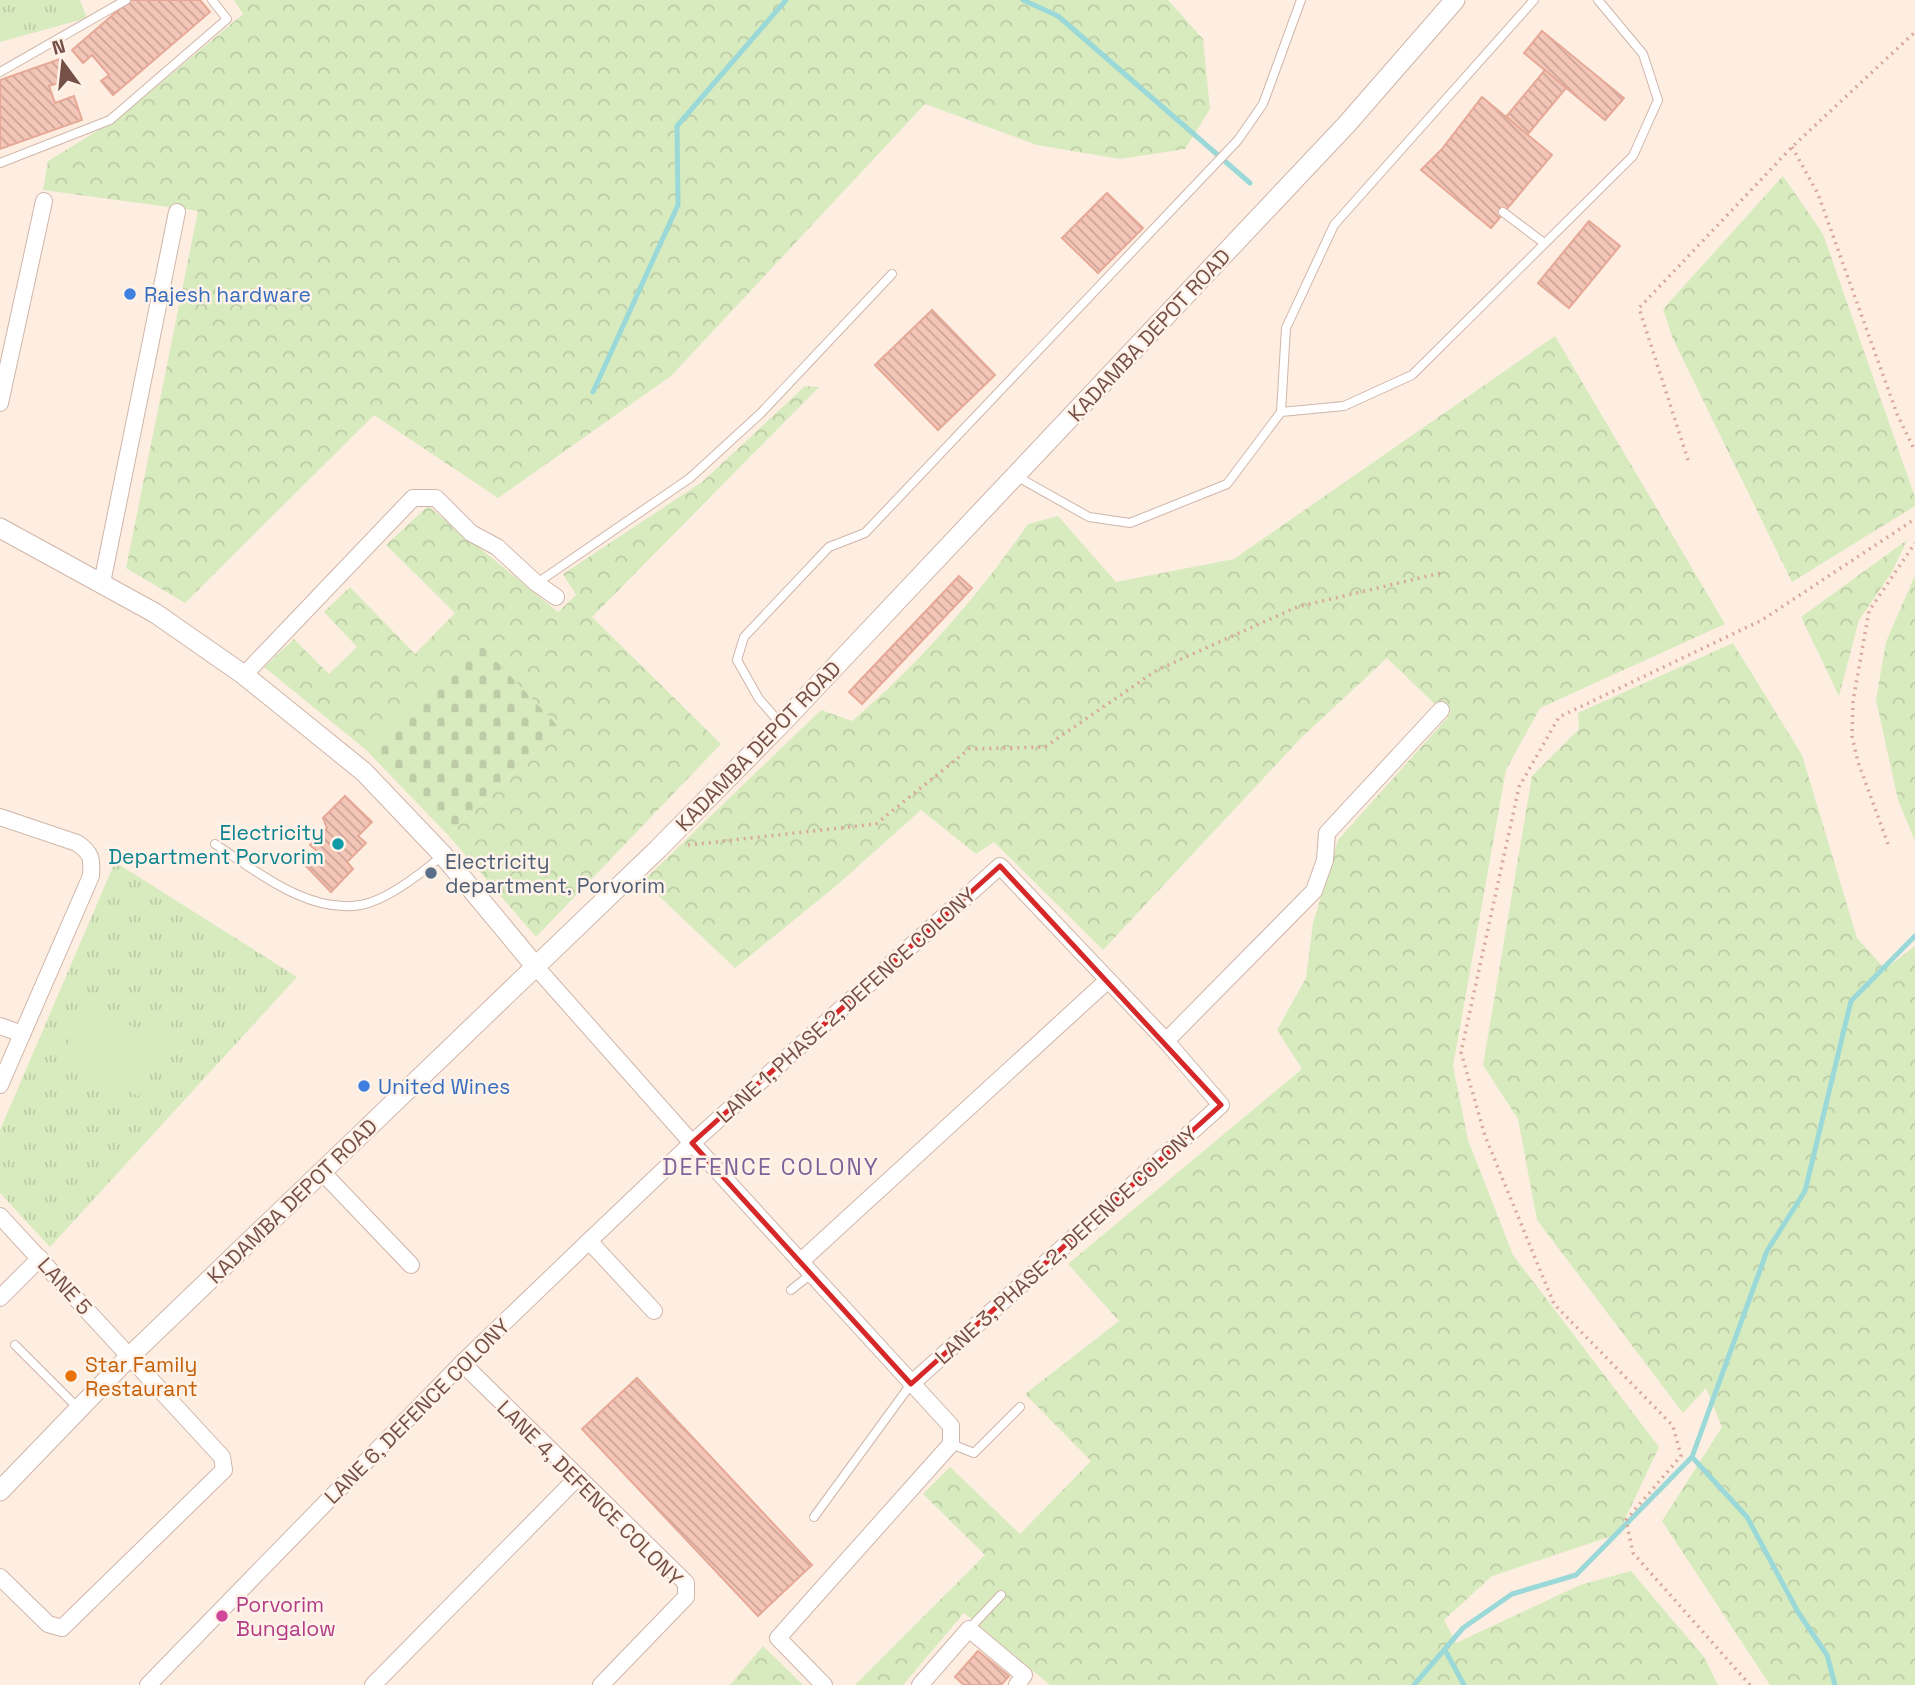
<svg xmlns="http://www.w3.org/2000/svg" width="1915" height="1685" font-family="'Space Grotesk',sans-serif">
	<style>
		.grass { fill: url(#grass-tufts) }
		.forest { fill: url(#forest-crowns) }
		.cemetery { fill: url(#cemetery-stones) }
		.garden { fill: #d8ebbf }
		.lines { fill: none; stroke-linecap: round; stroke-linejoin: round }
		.stream { stroke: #9bd9d9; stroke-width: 5 }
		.building { fill: url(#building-back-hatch); stroke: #e7a997; stroke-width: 2 }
		.service-casing { stroke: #d0b5aa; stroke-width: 10 }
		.minor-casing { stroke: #d0b5aa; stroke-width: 18 }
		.tertiary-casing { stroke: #d0b5aa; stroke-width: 21 }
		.path { stroke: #d8a99b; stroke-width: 3.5; stroke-dasharray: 2 5; stroke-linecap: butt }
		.service { stroke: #fff; stroke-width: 8 }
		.minor { stroke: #fff; stroke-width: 16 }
		.tertiary { stroke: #fff; stroke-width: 19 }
		.marked { fill: none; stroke: #d62828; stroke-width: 5; stroke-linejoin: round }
		.shop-dot { fill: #3f7fe0; stroke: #fff2e8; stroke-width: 2.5 }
		.culture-dot { fill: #0f9aa8; stroke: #fff2e8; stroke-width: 2.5 }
		.service-dot { fill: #5c6f8a; stroke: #fff2e8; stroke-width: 2.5 }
		.food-dot { fill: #e8710a; stroke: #fff2e8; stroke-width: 2.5 }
		.hotel-dot { fill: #d1479c; stroke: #fff2e8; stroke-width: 2.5 }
		.labels { text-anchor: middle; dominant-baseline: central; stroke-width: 5; stroke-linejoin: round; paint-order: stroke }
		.shop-label { font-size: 21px; fill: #366cbe; stroke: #fff2e8; text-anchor: start }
		.street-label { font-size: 21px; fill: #755047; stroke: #fff2e8 }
		.culture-label { font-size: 21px; fill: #0d838f; stroke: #fff2e8; text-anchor: end }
		.service-label { font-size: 21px; fill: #4e5e75; stroke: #fff2e8; text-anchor: start }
		.food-label { font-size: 21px; fill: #c56008; stroke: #fff2e8; text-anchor: start }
		.hotel-label { font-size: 21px; fill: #b23c85; stroke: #fff2e8; text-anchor: start }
		.neighbourhood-label { font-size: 23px; letter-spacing: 2px; fill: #7e6299; stroke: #fff2e8 }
	</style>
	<defs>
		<pattern id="grass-tufts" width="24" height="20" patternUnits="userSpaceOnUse" patternTransform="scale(1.75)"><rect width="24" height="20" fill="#d8ebbf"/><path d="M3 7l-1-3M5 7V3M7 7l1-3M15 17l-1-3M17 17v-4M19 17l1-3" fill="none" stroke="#bdcba6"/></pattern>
		<pattern id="forest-crowns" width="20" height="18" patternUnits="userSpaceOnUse" patternTransform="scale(1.75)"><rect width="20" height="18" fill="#d8ebbf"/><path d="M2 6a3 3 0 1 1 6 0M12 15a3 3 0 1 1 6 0" fill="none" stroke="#bdcba6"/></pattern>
		<pattern id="cemetery-stones" width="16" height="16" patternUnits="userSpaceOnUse" patternTransform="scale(1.75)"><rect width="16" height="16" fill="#d8ebbf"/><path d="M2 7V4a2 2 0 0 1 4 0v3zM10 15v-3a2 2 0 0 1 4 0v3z" fill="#bdcba6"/></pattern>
		<pattern id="building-back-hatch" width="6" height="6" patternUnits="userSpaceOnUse" patternTransform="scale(1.75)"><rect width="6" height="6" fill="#f4c6b7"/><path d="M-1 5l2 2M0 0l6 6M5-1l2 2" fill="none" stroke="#caa397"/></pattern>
	</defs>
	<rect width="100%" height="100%" fill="#fdeee1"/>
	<g class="grass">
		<polygon points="0,0 80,0 87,18 0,42"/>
		<polygon points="115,862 297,977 50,1247 0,1193 0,1130"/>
	</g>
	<g class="forest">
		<polygon points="234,0 1168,0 1203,39 1210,109 1185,149 1120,159 1037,145 925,104 671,376 498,498 374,415 185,603 126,568 198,211 43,190 48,161 120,117 243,14"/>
		<polygon points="1783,176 1823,234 1915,497 1915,506 1792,582 1673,339 1663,309"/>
		<path d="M1555 336 1725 624 1540 708 1506 770 1453 1066 1468 1140 1513 1255 1659 1447 1618 1534 1492 1576 1444 1620 1456 1643 1580 1585 1631 1571 1704 1657 1718 1685H1050L964 1613 903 1685H855L985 1555 923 1494 950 1467 1020 1534 1091 1461 1025 1394 1119 1321 1068 1264 1302 1069 1277 1030 1306 978 1313 923 1338 840 1448 717 1387 658 1301 738 1103 950 994 842 976 854 921 810 836 886 735 968 643 881 821 710 852 721C918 665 979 595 1028 524L1058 516 1116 582 1234 559Z"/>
		<polygon points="805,386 819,387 592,617 721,744 536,937 448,835 560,728 477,642 365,749 264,667 294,639 329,674 357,647 324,612 350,587 415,654 455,613 386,545 428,506 558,612 576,595 563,574 702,482"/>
		<polygon points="1907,540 1892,572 1859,620 1839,696 1801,617"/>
		<polygon points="1915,575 1915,841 1898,800 1876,700 1886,642"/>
		<polygon points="1733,643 1802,755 1857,938 1885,969 1915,946 1915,1685 1770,1685 1662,1521 1722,1427 1706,1388 1683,1413 1537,1220 1518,1119 1483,1065 1532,776 1579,729 1578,713"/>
		<polygon points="763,1646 803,1685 730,1685"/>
	</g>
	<polygon class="cemetery" points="477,641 560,728 448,835 365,749"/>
	<polygon class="garden" points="84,1006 163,1039 139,1096 60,1063"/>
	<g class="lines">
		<g class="stream">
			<polyline points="1023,0 1058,16 1250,183"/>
			<polyline points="593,392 678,205 677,126 786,0"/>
			<polyline points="1692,1457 1747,1517 1798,1612 1827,1655 1835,1685"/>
			<polyline points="1445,1650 1464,1685"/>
			<polyline points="1414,1685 1463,1628 1512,1594 1576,1575 1692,1457 1767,1251 1805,1191 1851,1001 1915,936"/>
		</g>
	</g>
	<g class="building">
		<polygon points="130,0 200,0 210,12 113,95 101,81 109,75 92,55 83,63 72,50"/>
		<polygon points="1542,31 1624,98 1605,120 1524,53"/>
		<polygon points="60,59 67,80 49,86 55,103 74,96 82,120 0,149 0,80"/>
		<polygon points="1545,70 1566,88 1527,135 1506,117"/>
		<polygon points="1482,97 1552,155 1491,228 1421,170 1442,149"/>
		<polygon points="1107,193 1143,228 1098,273 1062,238"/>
		<polygon points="1589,221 1620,246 1569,308 1538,283"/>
		<polygon points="932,310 995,375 938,430 875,365"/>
		<polygon points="959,576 972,588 862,704 849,692"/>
		<polygon points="345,796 372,822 358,836 366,843 347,862 353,869 331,892 306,866 319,853 310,845 327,828 323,818"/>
		<polygon points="637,1378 812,1565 758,1616 582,1429"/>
		<polygon points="978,1651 1009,1676 1001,1685 964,1685 955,1677"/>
	</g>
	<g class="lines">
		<g class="service-casing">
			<g id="service">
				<polyline points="0,72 126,0"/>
				<polyline points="0,163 110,120 227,19 212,0"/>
				<polyline points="1503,212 1544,243"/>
				<polyline points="1281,412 1286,328 1334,225 1534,0"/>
				<polyline points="1016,476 1089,517 1130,523 1227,484 1281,412 1344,406 1412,375 1633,156 1658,100 1643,54 1598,0"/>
				<polyline points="537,583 690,478 761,413 892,274"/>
				<polyline points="781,724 759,699 737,660 744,637 829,547 865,533 1238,140 1263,104 1301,0"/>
				<path d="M215 844C256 871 308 914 361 905 387 900 423 872 443 855"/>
				<polyline points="791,1290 811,1274"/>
				<polyline points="15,1345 79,1409"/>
				<polyline points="951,1444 974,1453 1020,1407"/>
				<polyline points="814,1517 911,1384"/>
				<polyline points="969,1629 1001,1595"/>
			</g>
		</g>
		<g class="minor-casing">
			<g id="minor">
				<polyline points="0,403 44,201"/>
				<polyline points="102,583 177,212"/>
				<polyline points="244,675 413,498 436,498 471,533 497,547 536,583 556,597"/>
				<path d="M0 817 77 843C92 853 92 859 91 876L0 1085"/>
				<polyline points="536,967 692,1143 951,1426 951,1444 778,1638 824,1685"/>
				<polyline points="0,1026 22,1034"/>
				<polyline points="1166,1041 1314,891 1325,860 1327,833 1441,710"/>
				<polyline points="323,1173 411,1265"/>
				<polyline points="0,1216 222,1457 224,1470 62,1628 48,1624 0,1577"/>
				<polyline points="589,1241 654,1311"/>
				<polyline points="800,1262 1108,980"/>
				<polyline points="0,1298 40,1258"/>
				<polyline points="462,1363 686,1583 686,1597 601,1685"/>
				<polyline points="148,1685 462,1363 589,1241 692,1143 1000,866 1166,1041 1221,1105 911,1384"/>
				<polyline points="373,1685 578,1477"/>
				<polyline points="920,1685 969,1629 1024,1675 1017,1685"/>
			</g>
		</g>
		<g class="tertiary-casing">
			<g id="tertiary">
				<polyline points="0,528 155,613 244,675 364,772 443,855 536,967"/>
				<polyline points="0,1491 129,1357 658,849 781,724 1347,124 1455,0"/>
			</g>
		</g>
		<g class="path">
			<polyline points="1792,147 1818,194 1897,414 1915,451"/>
			<polyline points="1688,460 1639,308 1792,147 1915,32"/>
			<polyline points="1888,844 1858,762 1852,736 1853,701 1869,611 1915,543"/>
			<polyline points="688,845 876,824 969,749 1045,747 1157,670 1297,607 1441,573"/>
			<polyline points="1750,1685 1633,1553 1626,1520 1681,1456 1673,1426 1554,1304 1485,1136 1461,1052 1519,787 1559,717 1762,620 1915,519"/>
		</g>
		<use href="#service" class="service"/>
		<use href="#minor" class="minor"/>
		<use href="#tertiary" class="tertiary"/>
	</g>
	<path class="marked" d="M1000 866 1221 1105 911 1384 692 1143Z"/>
	<g class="shop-dot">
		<circle cx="130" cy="294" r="7"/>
		<circle cx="364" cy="1086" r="7"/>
	</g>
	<circle class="culture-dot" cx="338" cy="844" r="7"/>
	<circle class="service-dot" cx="431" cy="873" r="7"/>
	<circle class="food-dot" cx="71" cy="1376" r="7"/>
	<circle class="hotel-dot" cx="222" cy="1616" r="7"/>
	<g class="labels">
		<g class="shop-label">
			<text x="144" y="294">Rajesh hardware</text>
			<text x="378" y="1086">United Wines</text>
		</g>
		<g class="street-label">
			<text transform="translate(1149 335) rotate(-47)">KADAMBA DEPOT ROAD</text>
			<text transform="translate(758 746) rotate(-46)">KADAMBA DEPOT ROAD</text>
			<text transform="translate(846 1005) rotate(-42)">LANE 1, PHASE 2, DEFENCE COLONY</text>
			<text transform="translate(292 1201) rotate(-44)">KADAMBA DEPOT ROAD</text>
			<text transform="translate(1066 1245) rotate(-42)">LANE 3, PHASE 2, DEFENCE COLONY</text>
			<text transform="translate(65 1286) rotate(48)">LANE 5</text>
			<text transform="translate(417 1411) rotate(-45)">LANE 6, DEFENCE COLONY</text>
			<text transform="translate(590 1493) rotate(45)">LANE 4, DEFENCE COLONY</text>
		</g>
		<g class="culture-label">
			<text x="324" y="832">Electricity<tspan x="324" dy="24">Department Porvorim</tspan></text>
		</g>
		<g class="service-label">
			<text x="445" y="861">Electricity<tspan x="445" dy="24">department, Porvorim</tspan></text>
		</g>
		<g class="food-label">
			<text x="85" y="1364">Star Family<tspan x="85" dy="24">Restaurant</tspan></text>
		</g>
		<g class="hotel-label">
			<text x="236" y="1604">Porvorim<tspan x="236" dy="24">Bungalow</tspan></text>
		</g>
		<g class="neighbourhood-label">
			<text x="771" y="1167">DEFENCE COLONY</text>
		</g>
	</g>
	<g transform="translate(63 63) rotate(345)" stroke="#fff2e8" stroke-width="5" paint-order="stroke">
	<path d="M0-5L12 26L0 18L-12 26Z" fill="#755047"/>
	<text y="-10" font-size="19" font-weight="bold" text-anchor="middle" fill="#755047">N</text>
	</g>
</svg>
